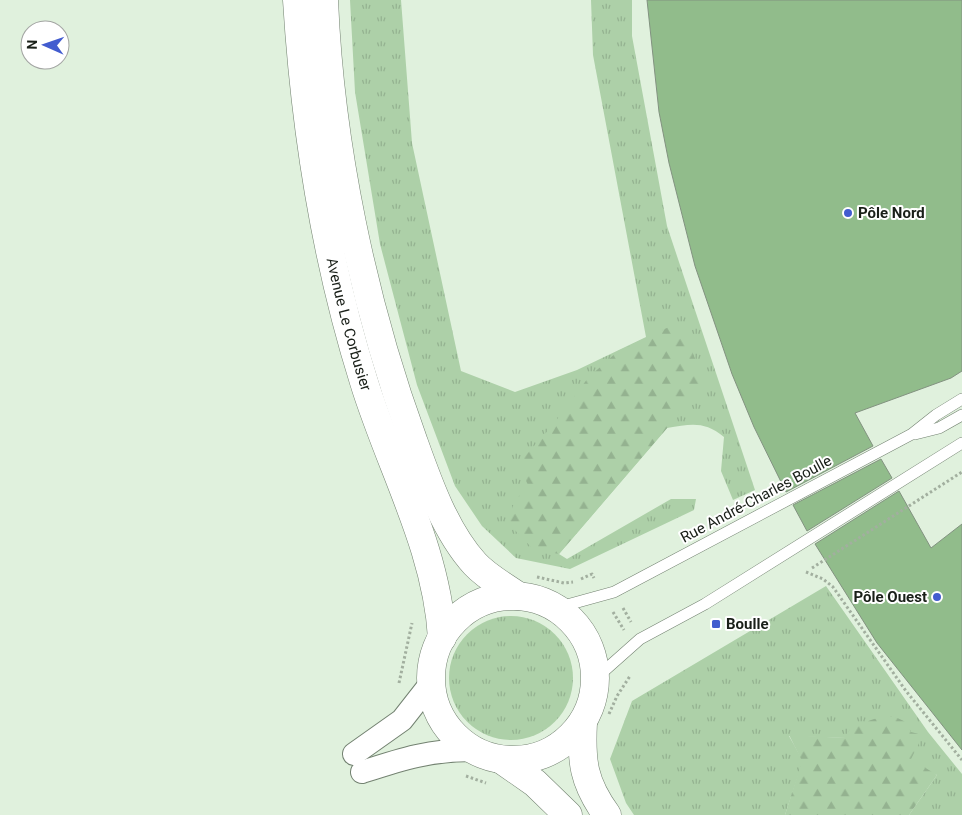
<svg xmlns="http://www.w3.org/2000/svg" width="962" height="815" font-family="Roboto,sans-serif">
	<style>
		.grass { fill: url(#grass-tufts) }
		.forest { fill: url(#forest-firs) }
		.building { fill: #91bc8b; stroke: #829280 }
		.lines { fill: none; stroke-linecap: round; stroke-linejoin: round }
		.service-casing { stroke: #738271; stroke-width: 12 }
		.minor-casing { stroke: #738271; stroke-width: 24 }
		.tertiary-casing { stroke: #738271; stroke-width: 29 }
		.path { stroke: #a2af9f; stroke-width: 3; stroke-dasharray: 2.5 2.5; stroke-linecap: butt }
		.service { stroke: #fff; stroke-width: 11 }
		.minor { stroke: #fff; stroke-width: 22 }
		.tertiary { stroke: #fff; stroke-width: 28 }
		.poi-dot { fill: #425ccf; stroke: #fff; stroke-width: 2 }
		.labels { text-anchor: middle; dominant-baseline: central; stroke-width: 4; stroke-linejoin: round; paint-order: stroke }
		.poi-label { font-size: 15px; font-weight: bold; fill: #191f18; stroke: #fff; text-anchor: start }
		.street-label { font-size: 15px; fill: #191f18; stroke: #fff }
	</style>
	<defs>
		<pattern id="grass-tufts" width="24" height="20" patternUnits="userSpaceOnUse" patternTransform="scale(1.25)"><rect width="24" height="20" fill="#add0a8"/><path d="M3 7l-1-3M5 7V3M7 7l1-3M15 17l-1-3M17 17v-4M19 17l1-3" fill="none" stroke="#94b290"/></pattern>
		<pattern id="forest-firs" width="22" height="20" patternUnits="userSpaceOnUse" patternTransform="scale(1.25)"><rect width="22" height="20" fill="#add0a8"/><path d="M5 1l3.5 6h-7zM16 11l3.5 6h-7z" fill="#94b290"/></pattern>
	</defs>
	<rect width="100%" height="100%" fill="#e0f1dd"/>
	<g class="grass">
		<path d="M350 0H401L412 143 461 371 515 392 577 370 646 337 593 55 591 0H632V36L667 226 755 490 733 500 721 471 724 437C704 421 692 424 667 428L559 554 567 559 671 499H696L694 510 570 569 516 558 482 526 455 486 417 385 380 244 355 92Z"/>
		<polygon points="826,586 928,732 962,774 962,815 909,815 937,775 845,738 789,736 803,761 785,815 634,815 626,803 610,759 632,701"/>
		<circle cx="511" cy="678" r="62"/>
	</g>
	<g class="forest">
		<polygon points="669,327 683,328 705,384 559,554 533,549 509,524 514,502 528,485 518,464 552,426 588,378 618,351"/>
		<polygon points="893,716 906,722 911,732 923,735 911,759 937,775 909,815 785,815 802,761 789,735 845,738 851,727 874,719"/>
	</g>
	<g class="building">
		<polygon points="647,0 962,0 962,371 951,378 855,413 873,446 786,492 754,427 732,374 695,266 669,163 659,112"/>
		<polygon points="881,459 892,478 807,531 793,505"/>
		<polygon points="899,491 931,548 962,524 962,750 877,643 815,544"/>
	</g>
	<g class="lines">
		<g class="service-casing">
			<g id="service">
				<polyline points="915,434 939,428 962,415"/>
				<polyline points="556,608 614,592 912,434 936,415 962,399"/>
				<polyline points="595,679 640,639 705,604 962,443"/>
			</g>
		</g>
		<g class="minor-casing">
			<g id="minor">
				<polyline points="354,754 402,720 431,683"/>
				<path d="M362 772C402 759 429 750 473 750"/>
			</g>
		</g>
		<g class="tertiary-casing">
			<g id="tertiary">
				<path id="s1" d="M297 0C305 129 325 258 364 382 390 467 437 548 442 638"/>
				<path d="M324 0C330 146 363 303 413 440 428 482 445 531 475 564 487 577 504 586 518 596"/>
				<circle cx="513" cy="678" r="82"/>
				<path d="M583 722C581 761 583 782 607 815"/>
				<polyline points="502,760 535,783 568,815"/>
			</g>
		</g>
		<g class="path">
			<polyline points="812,568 962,472"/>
			<polyline points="806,572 823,579 833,587 906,691 962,760"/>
			<polyline points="537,577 564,583 573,582"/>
			<polyline points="581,579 592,574 594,578"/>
			<polyline points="623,608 631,622"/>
			<polyline points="613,612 624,630"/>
			<polyline points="399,683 412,623"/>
			<polyline points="609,714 617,696 630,676"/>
			<polyline points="466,776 486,783"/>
		</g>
		<use href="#service" class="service"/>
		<use href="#minor" class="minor"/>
		<use href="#tertiary" class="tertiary"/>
	</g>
	<g class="poi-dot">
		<circle cx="848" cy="213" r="5"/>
		<circle cx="937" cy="597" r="5"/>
		<rect x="711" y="619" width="10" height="10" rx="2.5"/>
	</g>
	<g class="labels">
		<g class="poi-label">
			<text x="858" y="213">Pôle Nord</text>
			<text x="927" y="597" text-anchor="end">Pôle Ouest</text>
			<text x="726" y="624">Boulle</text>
		</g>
		<g class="street-label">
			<text stroke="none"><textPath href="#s1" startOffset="329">Avenue Le Corbusier</textPath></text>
			<text transform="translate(756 499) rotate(-28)">Rue André-Charles Boulle</text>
		</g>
	</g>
	<g transform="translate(45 45) rotate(272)"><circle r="24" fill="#ffffff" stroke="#a3a5a3"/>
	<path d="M0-4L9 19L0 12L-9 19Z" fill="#425ccf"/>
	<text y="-8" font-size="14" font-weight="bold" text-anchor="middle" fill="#191f18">N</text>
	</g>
</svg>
